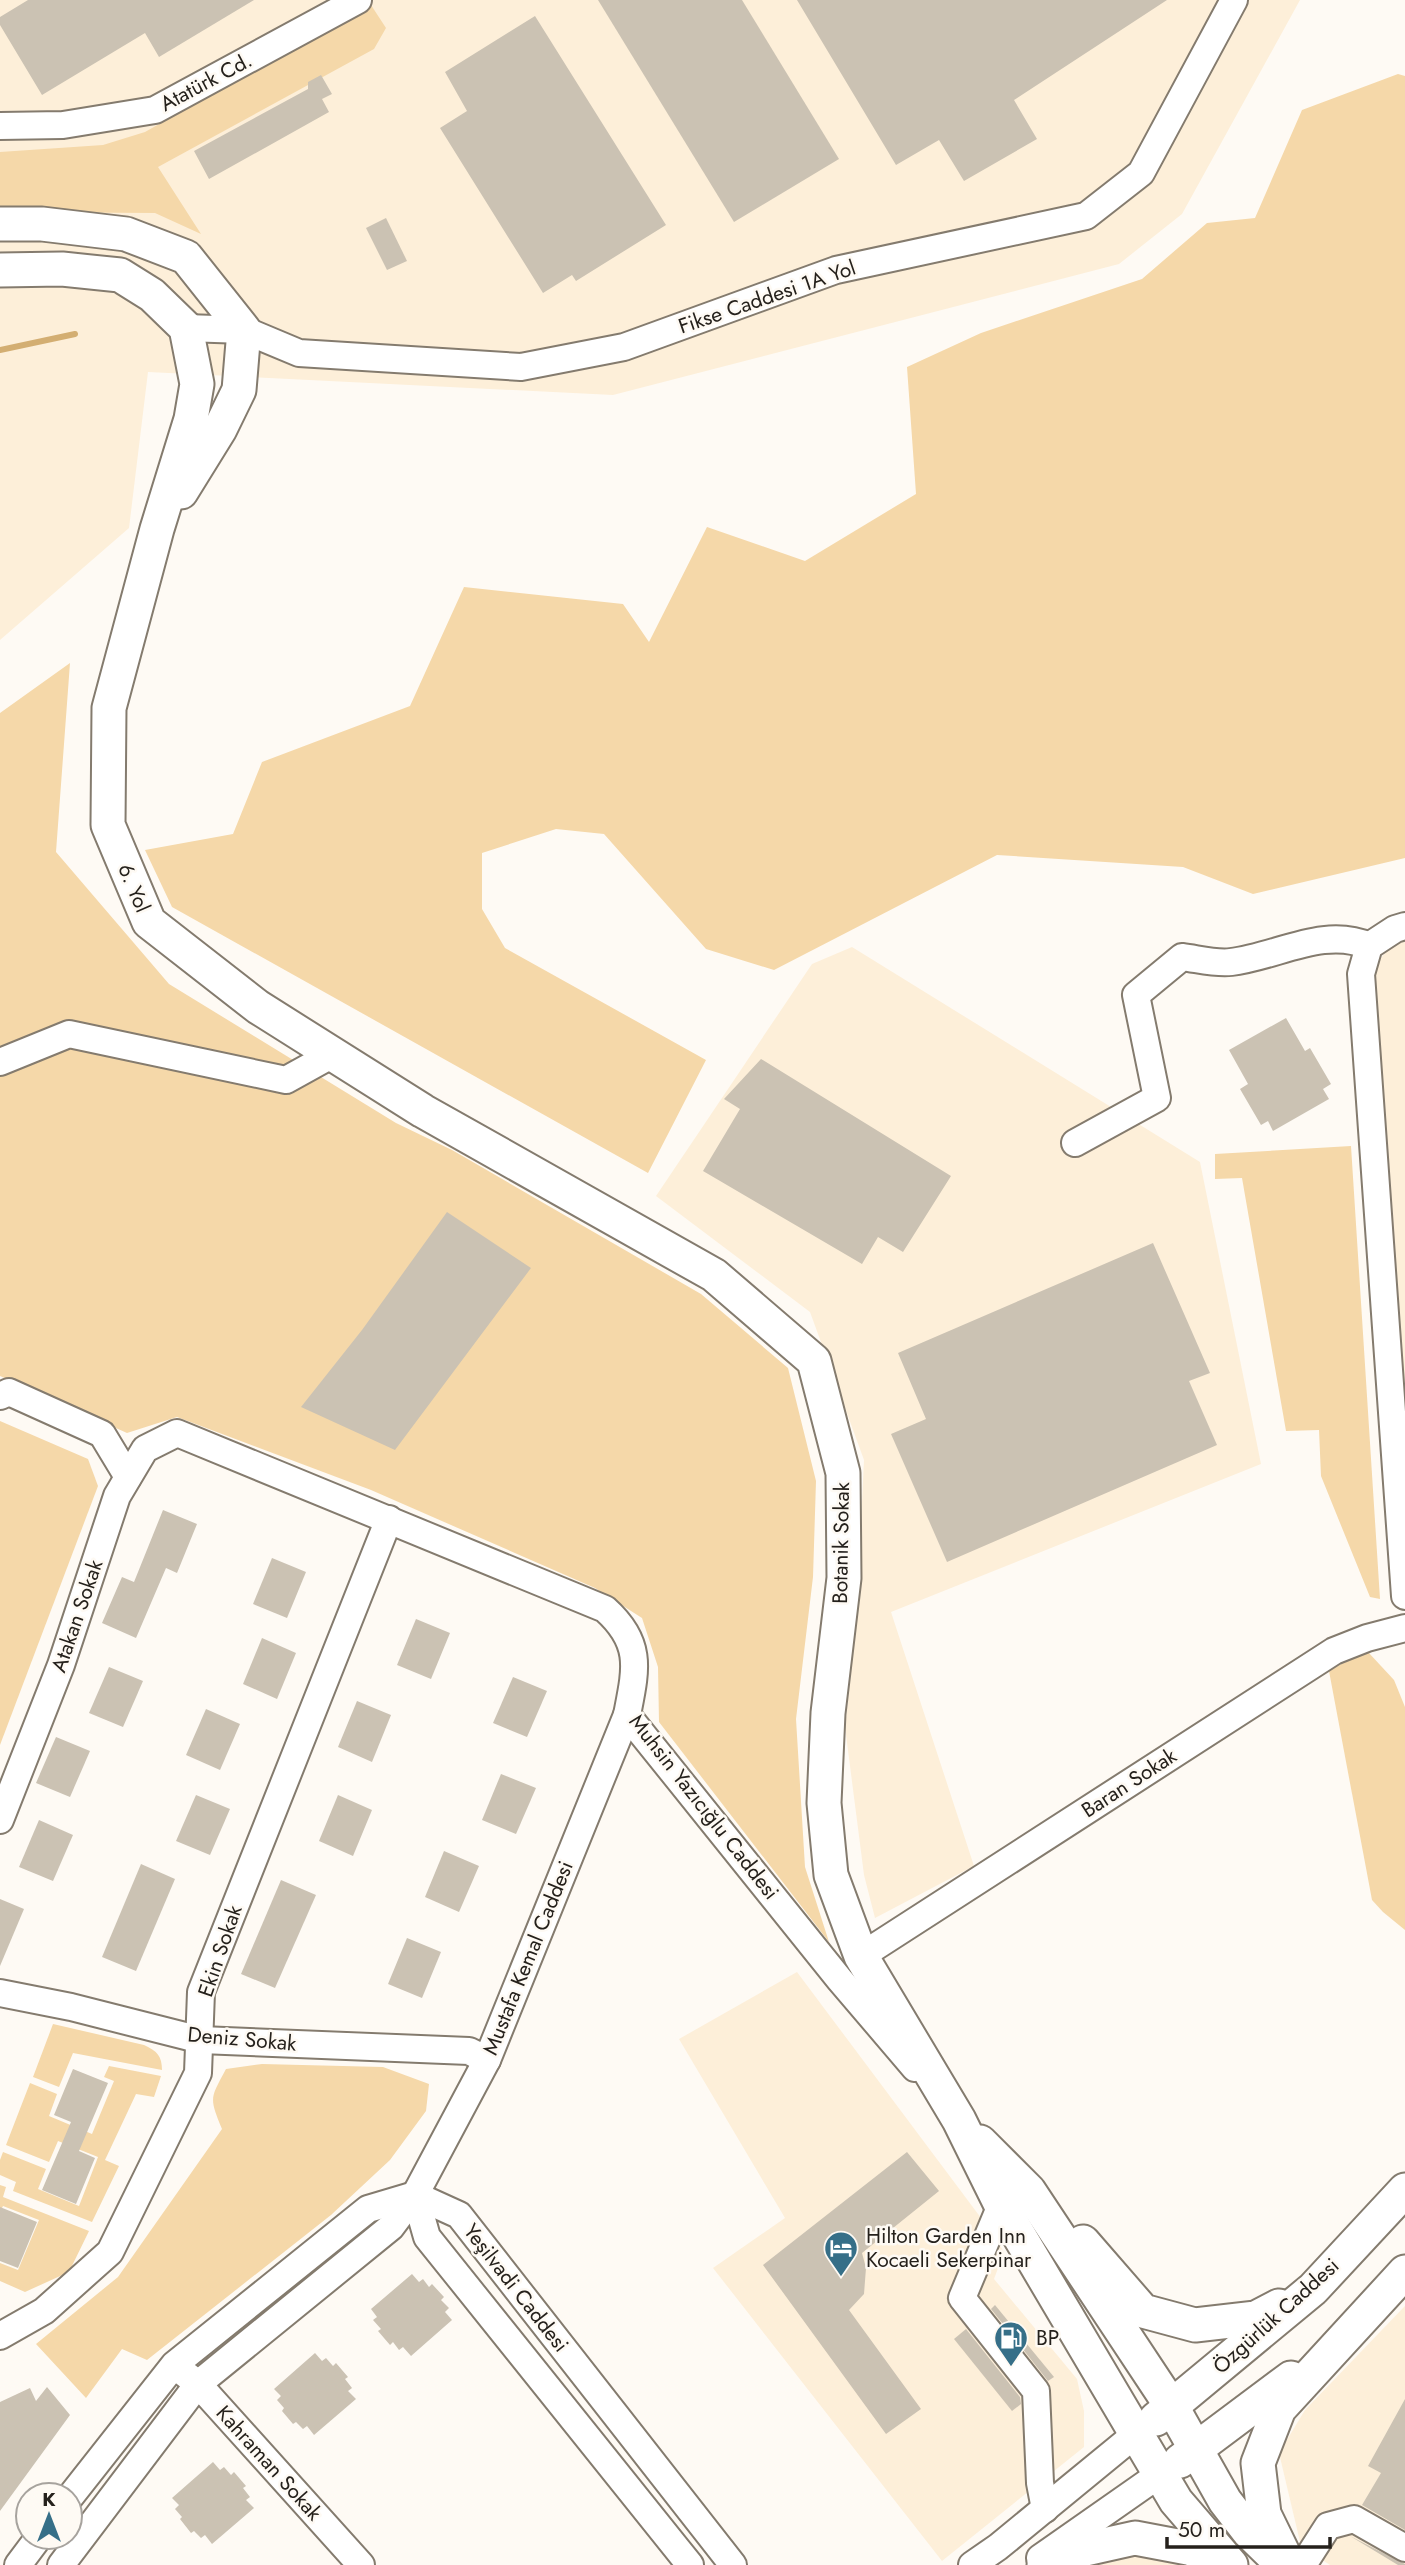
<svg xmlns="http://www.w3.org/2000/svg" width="1405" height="2565" font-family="Jost,sans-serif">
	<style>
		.built { fill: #fdefd9 }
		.green { fill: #f5d8a9 }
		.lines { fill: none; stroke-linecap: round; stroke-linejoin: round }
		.stream { stroke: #d3ae72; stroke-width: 6 }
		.building { fill: #cbc2b3 }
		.minor-casing { stroke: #847b6e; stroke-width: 30 }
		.major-casing { stroke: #847b6e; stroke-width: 37 }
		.minor { stroke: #fff; stroke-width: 26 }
		.major { stroke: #fff; stroke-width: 33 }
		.labels { text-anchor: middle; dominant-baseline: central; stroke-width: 5; stroke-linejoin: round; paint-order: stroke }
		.street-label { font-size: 21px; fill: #25211c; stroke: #fefaf4 }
		.poi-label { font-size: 21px; fill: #25211c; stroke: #fefaf4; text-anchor: start }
	</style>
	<rect width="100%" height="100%" fill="#fefaf4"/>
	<g class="built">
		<polygon points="0,0 1300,0 1182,214 1119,264 613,395 148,372 129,528 0,640"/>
		<polygon points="1405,934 1405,1419 1371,971 1398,936"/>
		<polygon points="852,947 1200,1162 1261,1464 891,1612 974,1866 875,1918 864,1875 845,1727 856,1625 864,1460 810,1312 656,1196 812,964"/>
		<polygon points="797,1972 990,2230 1004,2252 994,2279 1077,2379 1084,2411 1084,2447 942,2561 713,2268 785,2218 679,2039"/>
		<polygon points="1405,2306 1405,2565 1330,2565 1301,2546 1279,2453 1305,2410"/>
		<polygon points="1133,2548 1189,2565 1086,2565"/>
	</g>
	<g class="green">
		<polygon points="371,5 386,28 374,49 158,167 201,234 155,213 0,212 0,152 103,145 145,132"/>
		<polygon points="1398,74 1405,76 1405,858 1253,894 1183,867 997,855 774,970 706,949 604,834 556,829 482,853 482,909 505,948 706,1060 648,1173 172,907 145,850 233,834 262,762 410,706 464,587 623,604 649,642 707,527 805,561 916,494 907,367 981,333 1142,279 1207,223 1255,218 1302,110"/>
		<polygon points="70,663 56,852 169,984 396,1123 452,1150 701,1294 788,1368 816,1481 813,1577 796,1719 805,1867 829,1942 659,1722 658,1667 642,1618 595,1588 371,1490 177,1417 127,1433 0,1376 0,713"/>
		<polygon points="1351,1146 1380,1599 1370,1597 1321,1476 1319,1430 1286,1431 1242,1178 1215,1179 1215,1154"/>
		<polygon points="0,1421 88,1459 98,1486 0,1745"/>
		<polygon points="1368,1652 1394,1680 1405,1707 1405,1930 1383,1912 1372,1900 1329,1671 1360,1653"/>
		<path d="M53 2024 144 2045C157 2051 162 2056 162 2070L73 2053 59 2087 33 2077Z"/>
		<path d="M262 2064 383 2067 429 2084 426 2111 390 2160 331 2215 147 2360 122 2349 86 2398 36 2344 118 2277 222 2129C209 2097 210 2099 226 2069Z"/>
		<polygon points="109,2066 161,2076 154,2097 136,2094 105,2160 119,2166 92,2222 13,2191 16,2182 0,2175 0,2160 3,2152 46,2169 38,2189 79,2206 98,2157 58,2141 49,2162 6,2145 30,2083 57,2094 49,2116 92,2134 114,2081 104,2077"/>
		<polygon points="0,2185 6,2187 3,2197 89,2231 69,2272 25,2292 0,2281 0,2263 18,2270 39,2220 3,2206 0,2212"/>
	</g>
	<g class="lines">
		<polyline class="stream" points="0,350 75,334"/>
	</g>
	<g class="building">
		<polygon points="28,0 254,0 159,57 145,33 42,95 0,25 0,17"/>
		<polygon points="598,0 742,0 839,159 734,222"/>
		<polygon points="797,0 1167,0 1014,100 1037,139 964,181 939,140 896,165"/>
		<polygon points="535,16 666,225 576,281 572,275 543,293 440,128 467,111 445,72"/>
		<polygon points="321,75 332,94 322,99 329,112 209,179 194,151 308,89 308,82"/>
		<polygon points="386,218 407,261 387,270 366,228"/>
		<polygon points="1286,1018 1305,1051 1310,1048 1331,1084 1323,1089 1329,1099 1273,1131 1268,1121 1261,1125 1240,1089 1248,1084 1229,1050"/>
		<polygon points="761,1059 951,1176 903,1252 878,1237 862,1264 703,1171 740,1109 724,1099"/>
		<polygon points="447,1212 531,1268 395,1450 301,1407 362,1330"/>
		<polygon points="1153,1243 1210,1373 1189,1381 1217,1445 947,1562 891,1434 926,1419 898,1353"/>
		<polygon points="163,1510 197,1524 177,1573 166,1568 136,1638 102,1623 122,1577 134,1582"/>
		<polygon points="272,1558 306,1572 287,1618 253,1604"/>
		<polygon points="416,1619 450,1633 431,1679 397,1665"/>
		<polygon points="262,1638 296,1653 277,1699 243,1684"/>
		<polygon points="109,1667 143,1681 123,1727 89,1713"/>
		<polygon points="513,1677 547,1691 527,1737 493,1723"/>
		<polygon points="357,1701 391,1715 372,1762 338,1747"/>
		<polygon points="206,1709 240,1724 220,1770 186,1755"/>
		<polygon points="56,1737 90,1751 70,1797 36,1783"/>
		<polygon points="501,1774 536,1788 516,1834 482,1820"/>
		<polygon points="196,1795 230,1809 210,1855 176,1841"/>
		<polygon points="338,1795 372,1810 353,1856 319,1841"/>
		<polygon points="39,1820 73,1835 53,1881 19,1867"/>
		<polygon points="444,1851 479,1866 459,1912 425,1897"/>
		<polygon points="141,1864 175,1879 136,1971 102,1957"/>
		<polygon points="281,1880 316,1895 275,1988 241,1974"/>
		<polygon points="0,1899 24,1909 0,1966"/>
		<polygon points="407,1938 441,1952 422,1998 388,1984"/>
		<polygon points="73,2069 108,2083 79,2151 95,2158 76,2204 42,2190 71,2122 54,2115"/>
		<polygon points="907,2152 939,2191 862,2253 866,2268 864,2294 849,2310 921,2409 886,2434 763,2265"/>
		<polygon points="0,2207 37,2222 18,2268 0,2261"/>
		<polygon points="412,2274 419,2282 423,2279 429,2287 432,2284 444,2297 441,2300 449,2308 445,2312 452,2320 411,2356 403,2347 399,2350 393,2342 390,2345 378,2331 381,2329 373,2320 377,2317 371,2309"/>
		<polygon points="995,2305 1054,2377 1048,2381 991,2309"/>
		<polygon points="966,2329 1020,2397 1021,2404 1012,2411 954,2339"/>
		<polygon points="315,2353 322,2361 326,2358 333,2366 336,2363 348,2377 345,2379 352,2388 348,2391 356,2399 314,2435 307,2426 303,2429 296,2422 293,2424 282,2411 284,2408 277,2400 281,2396 274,2389"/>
		<polygon points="47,2387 70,2415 0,2511 0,2402 30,2388 36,2401"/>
		<polygon points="1405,2399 1405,2530 1362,2505 1381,2473 1368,2466"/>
		<polygon points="213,2462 220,2470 224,2467 231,2475 234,2472 246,2486 243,2488 250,2497 246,2500 254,2508 212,2544 205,2535 201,2538 194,2531 191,2533 180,2519 182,2517 175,2509 179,2505 172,2498"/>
		<polygon points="1350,2536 1405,2564 1405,2565 1398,2565"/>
	</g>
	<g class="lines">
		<g class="minor-casing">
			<g id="minor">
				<polyline points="0,126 63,125 155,110 358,0"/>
				<polyline points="186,328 244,330 299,353 521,367 624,347 836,270 1086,216 1141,173 1234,0"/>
				<polyline points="1405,926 1395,929 1369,946 1361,974 1405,1596"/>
				<polyline points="0,1062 69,1034 286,1080 333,1054"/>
				<path d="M1075 1143 1157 1098 1136 995 1182 957C1198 959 1216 964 1231 962 1276 957 1324 926 1369 946"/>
				<polyline points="0,1396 9,1392 102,1434 128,1477"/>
				<path d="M0 1820 61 1665 117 1496 145 1449 177 1433 605 1609C643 1643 636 1669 627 1715L840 1980 915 2068"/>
				<polyline points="861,1956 1334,1651 1367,1638 1405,1628"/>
				<polyline points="0,1993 71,2007 201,2040 469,2051 487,2060"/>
				<polyline points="415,2195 459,2215 733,2565"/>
				<polyline points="415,2195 427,2237 690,2565"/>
				<polyline points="1001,2205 962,2298 1036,2391 1040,2483 1045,2509"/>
				<polyline points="0,2336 44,2311 110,2252 198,2073 201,1992 389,1519"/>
				<polyline points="184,2373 198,2384 361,2565"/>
				<polyline points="70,2497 174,2365 368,2209 415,2195"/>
				<polyline points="1040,2558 1160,2474"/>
				<polyline points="18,2565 39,2537"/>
				<polyline points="61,2565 198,2384 391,2227 415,2195 487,2060 627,1715"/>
				<polyline points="972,2565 998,2547 1137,2433"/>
				<polyline points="1303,2565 1328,2526 1354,2519 1405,2548"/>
			</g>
		</g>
		<g class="major-casing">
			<g id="major">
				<polyline points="0,224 42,224 126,234 186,257 244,330 239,390 220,429 181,492"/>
				<polyline points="0,270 62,269 120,275 152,295 186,328 197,384 191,419 157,529 109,708 108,825 149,922 258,1007 423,1111 714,1275 814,1361 843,1473 844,1578 828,1713 824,1803 831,1875 861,1956 959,2120 1001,2205 1176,2501 1231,2565"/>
				<polyline points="980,2142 1029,2191 1172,2407 1225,2501 1249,2532 1283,2565"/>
				<polyline points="1083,2242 1143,2311 1195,2325 1256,2318 1279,2306"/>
				<polyline points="1156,2419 1313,2289 1405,2190"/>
				<polyline points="1180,2461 1291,2378"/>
				<polyline points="1283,2553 1264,2514 1258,2463 1279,2409 1405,2272"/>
				<polyline points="1044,2565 1081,2550 1135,2538 1193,2549 1214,2565"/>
			</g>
		</g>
		<use href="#minor" class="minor"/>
		<use href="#major" class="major"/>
	</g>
	<defs>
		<g id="hotel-pin" transform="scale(1.75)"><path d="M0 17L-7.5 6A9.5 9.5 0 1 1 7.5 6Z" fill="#366f88" stroke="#fefaf4"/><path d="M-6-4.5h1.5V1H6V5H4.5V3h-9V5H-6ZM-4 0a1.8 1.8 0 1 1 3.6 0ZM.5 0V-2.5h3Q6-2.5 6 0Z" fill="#fff"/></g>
		<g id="fuel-pin" transform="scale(1.75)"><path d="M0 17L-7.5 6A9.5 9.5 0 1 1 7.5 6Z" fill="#366f88" stroke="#fefaf4"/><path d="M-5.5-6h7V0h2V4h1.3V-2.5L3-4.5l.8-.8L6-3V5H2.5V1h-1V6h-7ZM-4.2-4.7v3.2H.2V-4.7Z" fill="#fff"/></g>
	</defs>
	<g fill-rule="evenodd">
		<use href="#hotel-pin" x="841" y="2248"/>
		<use href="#fuel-pin" x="1011" y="2338"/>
	</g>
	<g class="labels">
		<g class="street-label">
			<text transform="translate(206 82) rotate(-28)">Atatürk Cd.</text>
			<text transform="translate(767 297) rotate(-19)">Fikse Caddesi 1A Yol</text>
			<text transform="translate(134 888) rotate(67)">6. Yol</text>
			<text transform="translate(841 1543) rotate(-89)">Botanik Sokak</text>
			<text transform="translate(77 1616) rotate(-71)">Atakan Sokak</text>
			<text transform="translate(1129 1783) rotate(-33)">Baran Sokak</text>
			<text transform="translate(704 1807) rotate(52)">Muhsin Yazıcığlu Caddesi</text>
			<text transform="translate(220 1951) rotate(-71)">Ekin Sokak</text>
			<text transform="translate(528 1958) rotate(-68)">Mustafa Kemal Caddesi</text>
			<text transform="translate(242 2039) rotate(5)">Deniz Sokak</text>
			<text transform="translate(516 2288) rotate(52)">Yeşilvadi Caddesi</text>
			<text transform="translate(1276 2316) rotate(-42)">Özgürlük Caddesi</text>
			<text transform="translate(269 2463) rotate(48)">Kahraman Sokak</text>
		</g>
		<g class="poi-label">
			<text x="866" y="2236">Hilton Garden Inn<tspan x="866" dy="24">Kocaeli Sekerpinar</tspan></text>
			<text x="1036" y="2338">BP</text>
		</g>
	</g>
	<g transform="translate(49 2516)"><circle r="33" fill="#fefaf4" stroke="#a7a39e" stroke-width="2"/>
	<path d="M0-5L12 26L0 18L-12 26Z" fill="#366f88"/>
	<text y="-10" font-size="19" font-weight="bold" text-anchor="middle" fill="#25211c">K</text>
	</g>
	<path d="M1167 2537v10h163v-10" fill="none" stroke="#25211c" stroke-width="3.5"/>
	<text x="1178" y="2537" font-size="21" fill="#25211c" stroke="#fefaf4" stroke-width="5" paint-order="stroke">50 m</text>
</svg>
